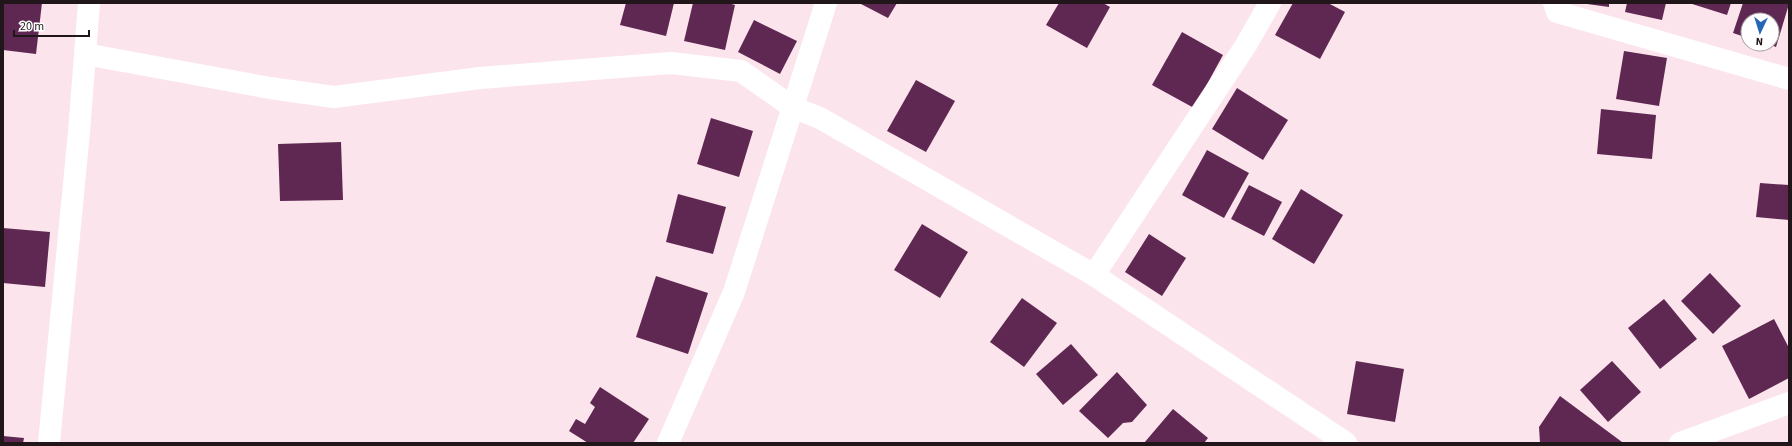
<svg xmlns="http://www.w3.org/2000/svg" width="1792" height="446" font-family="'Source Sans 3',sans-serif">
	<style>
		.building { fill: #5f2853 }
		.lines { fill: none; stroke-linecap: round; stroke-linejoin: round }
		.street { stroke: #fff; stroke-width: 22 }
	</style>
	<rect width="100%" height="100%" fill="#fce4ec"/>
	<g class="building">
		<polygon points="3,3 42,3 36,54 3,50"/>
		<polygon points="626,3 674,3 666,36 620,25"/>
		<polygon points="693,3 728,3 735,5 725,50 684,41"/>
		<polygon points="859,3 897,3 888,18"/>
		<polygon points="1059,3 1103,3 1110,7 1087,48 1046,25"/>
		<polygon points="1293,3 1328,3 1345,12 1320,59 1275,35"/>
		<polygon points="1580,3 1609,3 1609,7"/>
		<polygon points="1627,3 1666,3 1662,20 1625,12"/>
		<polygon points="1689,3 1731,3 1727,15"/>
		<polygon points="1743,3 1789,4 1776,47 1769,44 1772,44 1772,20 1748,20 1748,38 1733,33"/>
		<polygon points="754,20 797,41 780,74 738,52"/>
		<polygon points="1182,32 1223,55 1194,108 1152,85"/>
		<polygon points="1624,51 1667,58 1659,106 1616,99"/>
		<polygon points="916,80 955,101 926,152 887,131"/>
		<polygon points="1237,88 1288,120 1263,160 1212,129"/>
		<polygon points="1601,109 1656,115 1652,159 1597,154"/>
		<polygon points="711,118 753,131 739,177 697,164"/>
		<polygon points="341,142 343,200 280,201 278,144"/>
		<polygon points="1207,150 1249,173 1224,218 1182,195"/>
		<polygon points="1760,183 1789,185 1789,220 1756,217"/>
		<polygon points="1249,185 1282,202 1264,236 1231,219"/>
		<polygon points="1301,189 1343,215 1314,264 1272,239"/>
		<polygon points="678,194 726,207 713,254 666,242"/>
		<polygon points="922,224 968,252 940,298 894,270"/>
		<polygon points="3,228 50,232 45,287 3,283"/>
		<polygon points="1149,234 1186,258 1162,296 1125,272"/>
		<polygon points="1710,273 1741,306 1713,334 1681,301"/>
		<polygon points="656,276 708,293 688,354 636,337"/>
		<polygon points="1022,298 1057,323 1024,367 990,342"/>
		<polygon points="1664,299 1697,339 1660,369 1628,328"/>
		<polygon points="1774,319 1789,348 1789,378 1749,399 1722,346"/>
		<polygon points="1071,344 1098,375 1063,405 1036,374"/>
		<polygon points="1356,361 1404,369 1395,422 1347,414"/>
		<polygon points="1612,361 1641,392 1608,422 1580,390"/>
		<polygon points="1117,372 1147,405 1132,422 1123,423 1108,438 1079,411"/>
		<polygon points="600,387 649,419 633,443 588,443 569,431 576,419 585,424 595,407 590,403"/>
		<polygon points="1560,396 1622,442 1540,443 1539,427"/>
		<polygon points="1173,409 1208,438 1204,443 1144,443"/>
		<polygon points="3,436 24,438 23,443 3,443"/>
	</g>
	<g class="lines">
		<g class="street">
			<polyline points="1554,3 1557,12 1789,79"/>
			<polyline points="85,54 270,88 334,97 480,78 671,63 741,71 792,107 820,118 1094,275 1346,443"/>
			<polyline points="1094,275 1246,45 1270,3"/>
			<polyline points="49,443 79,132 89,3"/>
			<polyline points="668,443 734,292 826,3"/>
			<polyline points="1680,443 1789,403"/>
		</g>
	</g>
	<rect width="1792" height="446" fill="none" stroke="#21171a" stroke-width="8"/>
	<g transform="translate(1760 32) rotate(184)"><circle r="19" fill="#ffffff" stroke="#a6a2a3"/>
	<path d="M0-3L7 15L0 10L-7 15Z" fill="#2566b7"/>
	<text y="-6" font-size="11" font-weight="bold" text-anchor="middle" fill="#21171a">N</text>
	</g>
	<path d="M14 30v6h75v-6" fill="none" stroke="#21171a" stroke-width="2"/>
	<text x="20" y="30" font-size="12" fill="#21171a" stroke="#ffffff" stroke-width="3" paint-order="stroke">20 m</text>
</svg>
